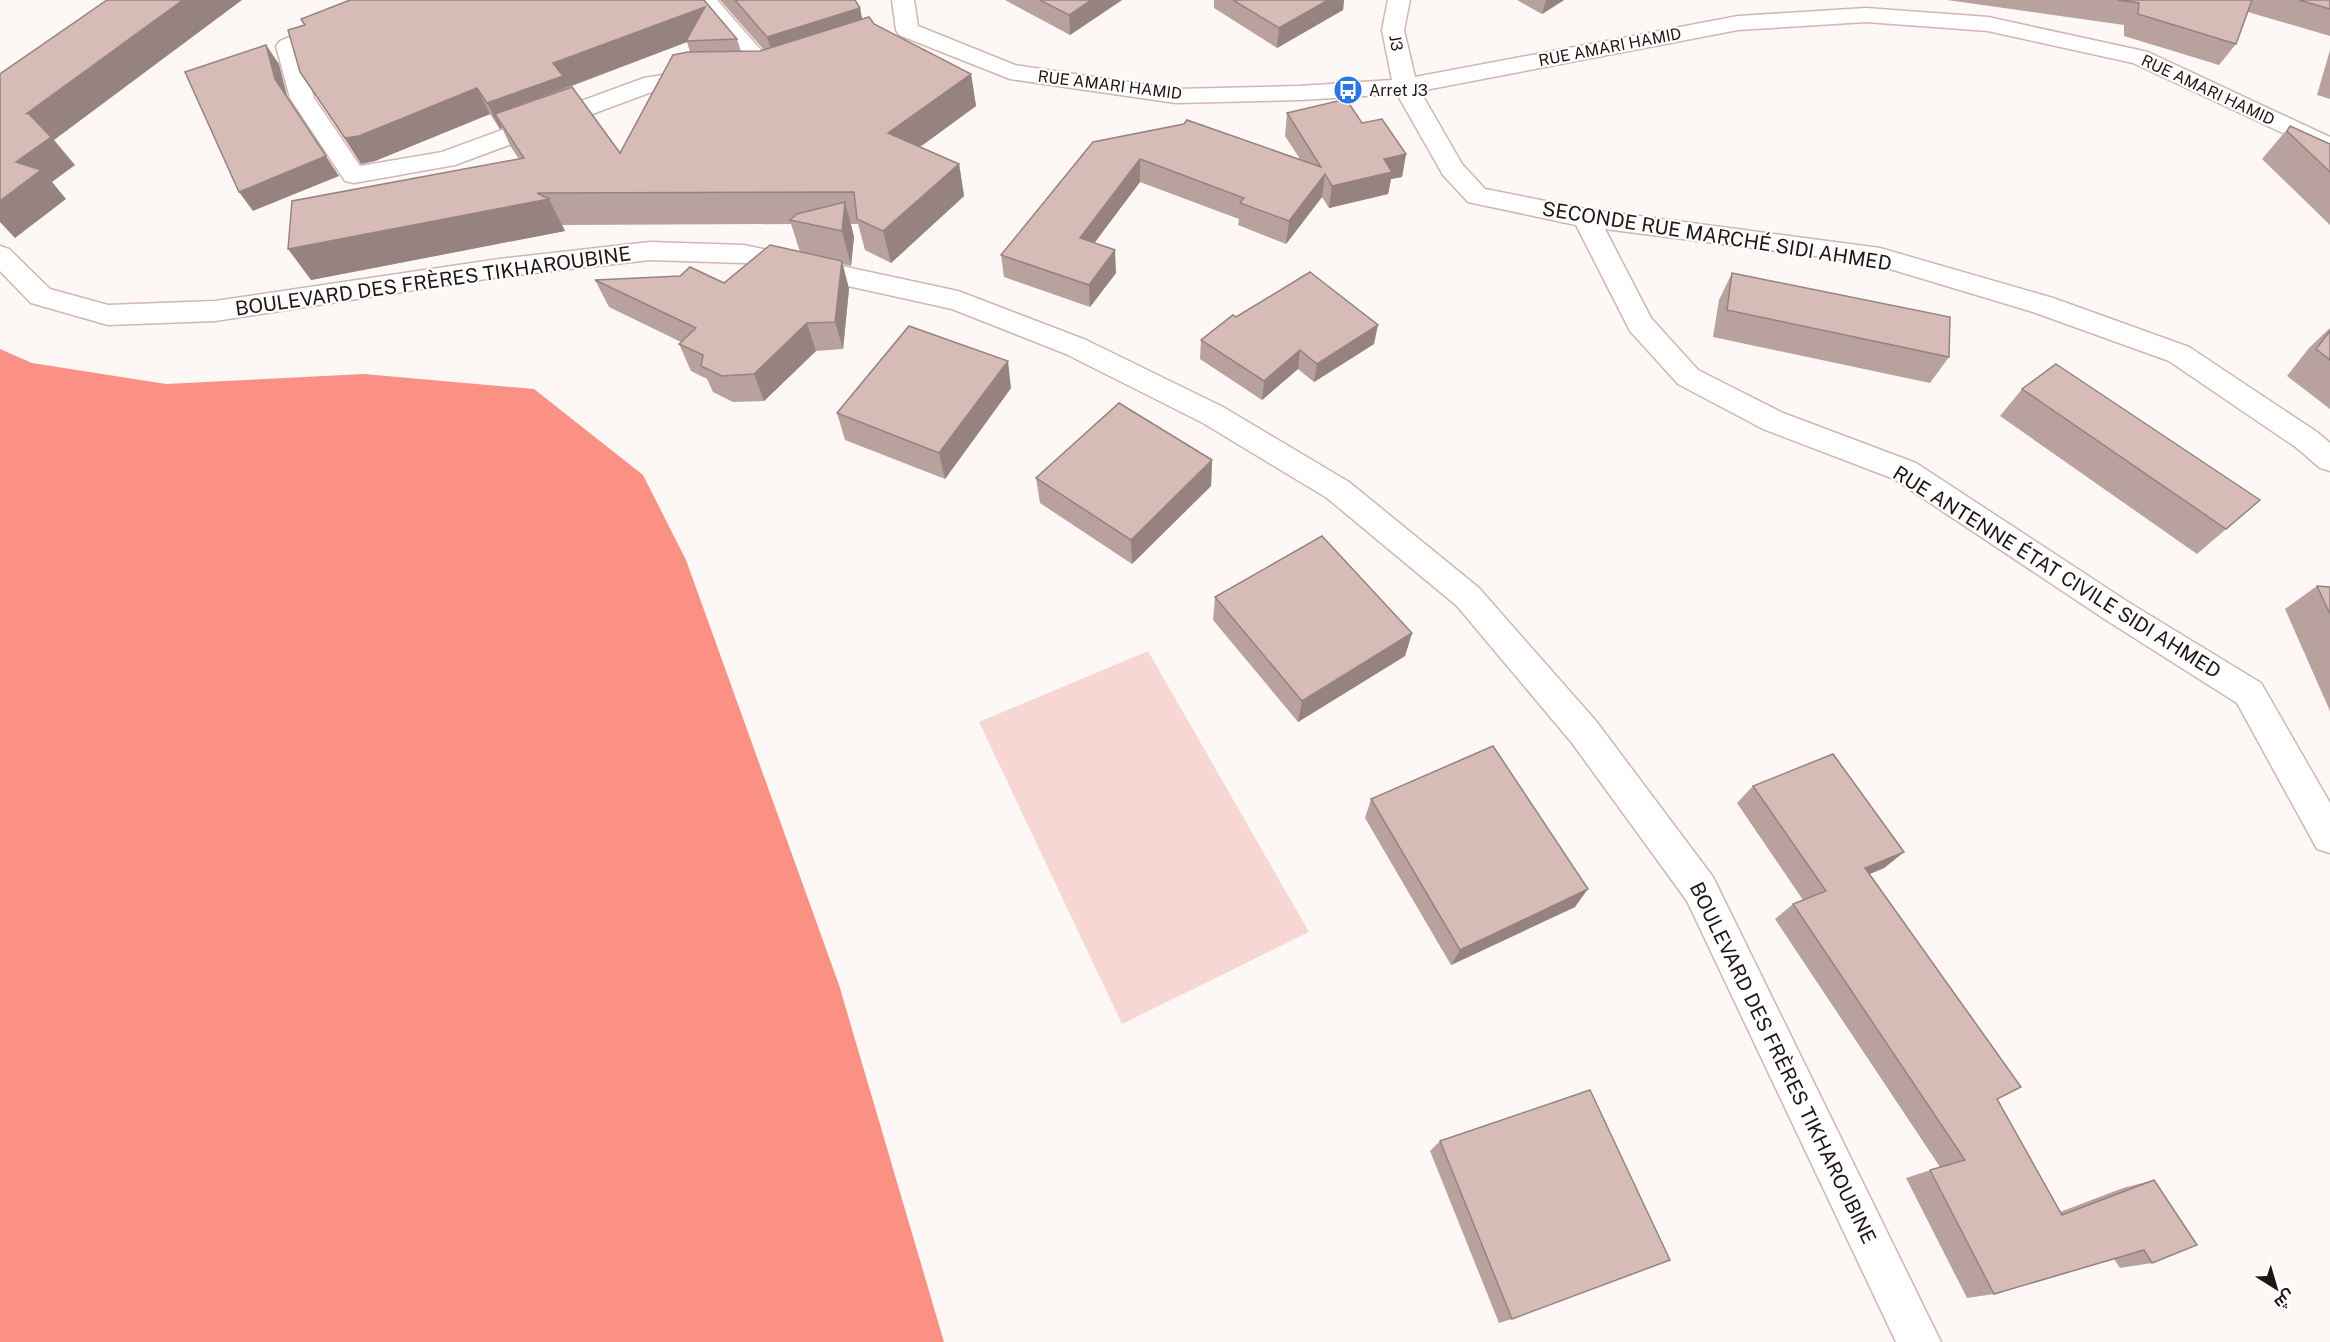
<svg xmlns="http://www.w3.org/2000/svg" width="2330" height="1342" font-family="'Public Sans',Cairo,sans-serif">
	<style>
		.green { fill: #f6d7d3 }
		.forest { fill: #fa9184 }
		.lines { fill: none; stroke-linecap: round; stroke-linejoin: round }
		.minor-casing { stroke: #d2b6b1; stroke-width: 3 }
		.tertiary-casing { stroke: #d2b6b1; stroke-width: 3 }
		.minor { fill: #fff; fill-rule: evenodd }
		.tertiary { fill: #fff; fill-rule: evenodd }
		.wall { fill: #b9a19d; fill-rule: evenodd }
		.shaded-wall { fill: #96837f }
		.building { fill: #d7bbb6; stroke: #96837f; stroke-width: 1.5 }
		.labels { text-anchor: middle; dominant-baseline: central; stroke-width: 4.5; stroke-linejoin: round; paint-order: stroke }
		.far-street-label { font-size: 16px; fill: #201614; stroke: #fff }
		.far-poi-label { font-size: 16px; fill: #201614; stroke: #fff; text-anchor: start }
		.street-label { font-size: 20px; fill: #201614; stroke: #fff }
	</style>
	<rect width="100%" height="100%" fill="#fdf7f6"/>
	<polygon class="green" points="1148,651 1309,932 1122,1024 979,722"/>
	<polygon class="forest" points="0,349 32,363 166,384 364,374 534,389 643,475 686,560 839,985 944,1342 0,1342"/>
	<g class="lines">
		<g class="minor-casing">
			<g id="minor">
				<polygon points="381,0 412,0 409,5 300,49 314,98 360,166 442,152 644,78 704,68 712,70 716,75 712,80 657,90 455,165 354,183 345,181 290,98 276,46 280,41"/>
				<polygon points="694,0 717,0 774,65 783,63 791,65 795,70 791,75 769,81 761,79"/>
				<polygon points="892,0 914,0 918,26 1015,65 1176,89 1300,86 1392,80 1382,30 1388,0 1410,0 1404,30 1415,77 1738,16 1866,8 1988,17 2148,52 2330,137 2330,155 2133,63 1988,31 1866,22 1738,30 1420,91 1462,164 1485,189 1586,209 1880,248 2053,298 2189,347 2317,432 2330,443 2330,471 2320,468 2297,448 2169,361 2033,312 1870,263 1605,229 1651,318 1698,370 1783,413 1916,463 2128,602 2261,683 2330,803 2330,853 2317,849 2237,703 2106,620 1894,479 1763,429 1678,384 1630,331 1576,225 1468,202 1443,175 1397,94 1300,100 1176,103 1010,79 899,35 896,30"/>
			</g>
		</g>
		<g class="tertiary-casing">
			<polygon id="tertiary" points="650,242 744,245 958,291 1086,340 1223,407 1349,482 1479,588 1596,721 1713,877 1941,1342 1896,1342 1687,901 1572,743 1457,606 1327,498 1203,423 1066,354 952,309 744,263 650,260 499,277 215,321 108,325 31,303 0,271 0,246 9,249 50,289 108,305 215,301 499,259"/>
		</g>
		<use href="#minor" class="minor"/>
		<use href="#tertiary" class="tertiary"/>
	</g>
	<g class="wall">
		<path d="M720 0H855L860 8 862 20 971 74 976 106 920 147 959 164 964 196 891 263 865 250 858 224H851L854 237 851 266 842 264 849 289 843 349 816 351 764 401 733 402 713 392 707 379 691 371 679 344 681 342 609 307 595 280 724 283 800 252 791 224 562 225 565 231 311 280 519 159 511 147 502 128 500 129 490 114 375 161 361 164 300 72 304 25 301 19 737 39 741 51H760L764 50ZM687 42 690 52 620 153 567 88Z"/>
		<polygon points="1005,0 1122,0 1070,35"/>
		<polygon points="1214,0 1344,0 1343,10 1277,48 1214,8"/>
		<polygon points="1517,0 1564,0 1542,14"/>
		<polygon points="1947,0 2330,0 2330,36 2248,12 2236,44 2219,65 2124,36 2124,25"/>
		<polygon points="2330,50 2330,99 2317,95"/>
		<polygon points="1287,113 1362,123 1406,154 1402,177 1391,179 1388,194 1329,208 1322,197 1286,244 1238,225 1239,219 1140,182 1094,243 1116,273 1090,307 1004,277 1001,255 1093,142 1300,159 1285,136"/>
		<polygon points="2290,126 2330,144 2330,225 2262,159"/>
		<polygon points="1732,273 1949,357 1930,383 1713,337 1719,300"/>
		<polygon points="1236,317 1374,344 1314,382 1298,369 1262,400 1200,359 1201,340"/>
		<polygon points="2330,328 2330,409 2287,376 2309,348"/>
		<polygon points="1011,388 945,479 845,440 837,413"/>
		<polygon points="2022,389 2260,500 2197,554 2000,416"/>
		<polygon points="1212,460 1211,486 1132,564 1040,503 1036,478"/>
		<polygon points="2317,586 2330,587 2330,711 2285,609"/>
		<polygon points="1215,597 1412,633 1405,656 1298,722 1213,620"/>
		<polygon points="1753,786 1904,852 1884,868 1869,874 1997,1099 2060,1212 2123,1188 2154,1180 2152,1263 2120,1268 2114,1259 1994,1294 1967,1298 1906,1178 1940,1167 1775,919 1793,904 1803,900 1737,803"/>
		<polygon points="1371,799 1575,907 1451,965 1365,818"/>
		<polygon points="1440,1141 1512,1319 1499,1323 1430,1151"/>
	</g>
	<g class="shaded-wall">
		<polygon points="183,0 242,0 54,140 75,165 52,182 66,199 15,238 0,222 0,201 16,162 26,114"/>
		<polygon points="1091,0 1122,0 1070,35 1069,15"/>
		<polygon points="1328,0 1344,0 1343,10 1277,48 1279,28"/>
		<polygon points="1546,0 1564,0 1542,14"/>
		<polygon points="705,7 686,41 687,42 495,114 502,128 500,129 487,103 553,63"/>
		<polygon points="860,8 865,33 775,62 767,37"/>
		<polygon points="266,45 279,64 288,99 275,79"/>
		<polygon points="971,74 976,106 895,165 888,133"/>
		<polygon points="477,88 490,114 375,161 361,164 345,138"/>
		<polygon points="1406,154 1402,177 1391,179 1388,194 1329,208 1332,186 1384,159"/>
		<polygon points="326,156 339,176 253,211 239,192"/>
		<polygon points="1140,159 1140,182 1081,261 1080,238"/>
		<polygon points="959,164 964,196 891,263 883,231"/>
		<polygon points="1325,174 1322,197 1286,244 1289,221"/>
		<polygon points="549,199 565,231 311,280 288,249"/>
		<polygon points="845,202 854,237 851,266 842,231"/>
		<polygon points="1115,250 1116,273 1090,307 1089,285"/>
		<polygon points="842,261 849,289 843,349 835,322"/>
		<polygon points="807,323 816,351 764,401 754,374"/>
		<polygon points="1378,325 1374,344 1314,382 1317,364"/>
		<polygon points="1300,350 1298,369 1262,400 1264,381"/>
		<polygon points="1008,361 1011,388 945,479 939,453"/>
		<polygon points="1212,460 1211,486 1132,564 1131,540"/>
		<polygon points="1412,633 1405,656 1298,722 1302,701"/>
		<polygon points="1904,852 1884,868 1846,884 1865,868"/>
		<polygon points="1588,889 1575,907 1451,965 1460,950"/>
	</g>
	<g class="building">
		<polygon points="107,0 183,0 26,114 28,113 51,137 16,162 41,170 0,201 0,74"/>
		<polygon points="350,0 704,0 737,39 686,41 705,7 553,63 563,76 487,103 477,88 359,136 345,138 300,72 288,30 305,25 301,19"/>
		<polygon points="735,0 855,0 860,8 767,37"/>
		<polygon points="1040,0 1091,0 1069,15"/>
		<polygon points="1233,0 1328,0 1279,28"/>
		<polygon points="2118,0 2252,0 2236,44 2138,14 2139,3"/>
		<polygon points="2299,0 2330,0 2330,9"/>
		<polygon points="869,17 874,24 971,74 888,133 959,164 883,231 857,219 854,192 537,193 549,199 288,249 292,201 524,158 495,114 572,87 620,153 673,55 688,52 760,51"/>
		<polygon points="266,45 275,79 326,156 239,192 185,72"/>
		<polygon points="1346,99 1362,123 1382,119 1406,154 1384,159 1392,172 1332,186 1325,174 1289,221 1240,203 1244,198 1140,159 1080,238 1115,250 1089,285 1001,255 1093,142 1184,124 1187,120 1321,167 1287,113"/>
		<polygon points="2290,126 2330,144 2330,172 2287,131"/>
		<polygon points="845,202 842,231 790,220 797,214"/>
		<polygon points="770,245 842,261 835,322 807,323 754,374 722,376 701,366 703,355 679,344 696,328 595,280 680,276 690,267 724,283"/>
		<polygon points="1310,272 1378,325 1317,364 1300,350 1264,381 1201,340 1233,315 1236,317"/>
		<polygon points="1732,273 1950,317 1949,357 1727,310"/>
		<polygon points="909,326 1008,361 939,453 837,413"/>
		<polygon points="2330,331 2330,360 2316,349"/>
		<polygon points="2056,364 2260,500 2226,529 2022,389"/>
		<polygon points="1119,403 1212,460 1131,540 1036,478"/>
		<polygon points="1322,536 1412,633 1302,701 1215,597"/>
		<polygon points="2317,586 2330,587 2330,614"/>
		<polygon points="1493,746 1588,889 1460,950 1371,799"/>
		<polygon points="1833,754 1904,852 1865,868 2021,1087 1997,1099 2062,1215 2154,1180 2197,1245 2152,1263 2144,1250 1994,1294 1930,1170 1965,1160 1793,904 1826,891 1753,786"/>
		<polygon points="1590,1090 1670,1260 1512,1319 1440,1141"/>
	</g>
	<defs>
		<g id="bus-disc" transform="scale(1.5)"><circle r="9.5" fill="#2a77e3" stroke="#fff"/><path d="M-5-6H5V4H4V6H2V4H-2V6H-4V4H-5ZM-3.5-4V0h7V-4ZM-3.5 1.2v1.5H-2V1.2ZM2 1.2v1.5H3.5V1.2Z" fill="#fff"/></g>
	</defs>
	<g fill-rule="evenodd">
		<use href="#bus-disc" x="1348" y="90"/>
	</g>
	<g class="labels">
		<g class="far-street-label">
			<text transform="translate(1396 43) rotate(80)">J3</text>
			<text transform="translate(1610 47) rotate(-11)">RUE AMARI HAMID</text>
			<text transform="translate(1110 85) rotate(7)">RUE AMARI HAMID</text>
			<text transform="translate(2208 90) rotate(25)">RUE AMARI HAMID</text>
		</g>
		<g class="far-poi-label">
			<text x="1369" y="90">Arret J3</text>
		</g>
		<g class="street-label">
			<text transform="translate(1717 236) rotate(9)">SECONDE RUE MARCHÉ SIDI AHMED</text>
			<text transform="translate(433 281) rotate(-8)">BOULEVARD DES FRÈRES TIKHAROUBINE</text>
			<text transform="translate(2057 572) rotate(32)">RUE ANTENNE ÉTAT CIVILE SIDI AHMED</text>
			<text transform="translate(1783 1063) rotate(64)">BOULEVARD DES FRÈRES TIKHAROUBINE</text>
		</g>
	</g>
	<g transform="translate(2276 1288) rotate(143)" stroke="#ffffff" stroke-width="4.5" paint-order="stroke">
	<path d="M0-4.5L10 22L0 15L-10 22Z" fill="#201614"/>
	<text y="-9" font-size="16" font-weight="bold" text-anchor="middle" fill="#201614">ش</text>
	</g>
</svg>
